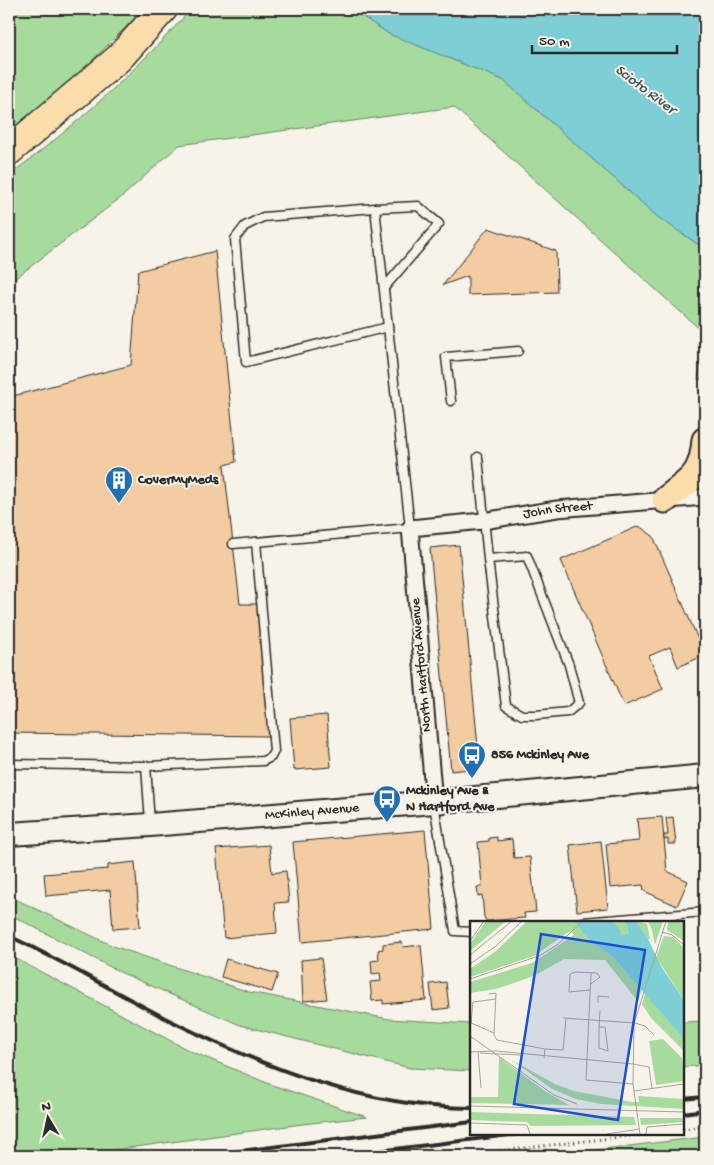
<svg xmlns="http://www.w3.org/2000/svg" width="714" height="1165" font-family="'Gochi Hand',sans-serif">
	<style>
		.green { fill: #a7db9d; stroke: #698364 }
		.water { fill: #7dced5; stroke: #5c8d91 }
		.building { fill: #f3cca2; stroke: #2b2b2b }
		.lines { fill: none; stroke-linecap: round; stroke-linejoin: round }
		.service-casing { stroke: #2b2b2b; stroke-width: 11 }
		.minor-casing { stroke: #2b2b2b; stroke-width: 19 }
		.secondary-casing { stroke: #2b2b2b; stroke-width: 26 }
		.primary-casing { stroke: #2b2b2b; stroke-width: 29 }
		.motorway-casing { stroke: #2b2b2b; stroke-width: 31 }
		.path { stroke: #2b2b2b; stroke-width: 3; stroke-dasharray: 1 4; stroke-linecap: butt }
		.service { stroke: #f7f3e8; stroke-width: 8 }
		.minor { stroke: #f7f3e8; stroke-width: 15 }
		.secondary { stroke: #f7f3e8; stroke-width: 22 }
		.primary { stroke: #fbddab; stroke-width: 25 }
		.motorway { stroke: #fbddab; stroke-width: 28 }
		.rail { stroke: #2b2b2b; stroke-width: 4 }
		.labels { text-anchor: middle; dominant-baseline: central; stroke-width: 4; stroke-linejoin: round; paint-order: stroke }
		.poi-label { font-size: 14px; font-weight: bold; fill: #2b2b2b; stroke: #f7f3e8; text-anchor: start }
		.street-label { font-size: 14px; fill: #2b2b2b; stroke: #f7f3e8 }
		.water-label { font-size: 15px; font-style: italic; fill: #405456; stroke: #f7f3e8 }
		.inset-road { fill: none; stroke: #a5a39c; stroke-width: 1 }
		.view { fill: #1d4ed8; fill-opacity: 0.15; stroke: #1d4ed8; stroke-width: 2.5 }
		.inset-edge { fill: none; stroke: #2b2b2b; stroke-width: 2.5 }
	</style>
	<rect width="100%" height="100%" fill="#f7f3e8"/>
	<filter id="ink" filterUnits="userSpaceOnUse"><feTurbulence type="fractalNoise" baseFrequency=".02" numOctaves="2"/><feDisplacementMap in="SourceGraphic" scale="10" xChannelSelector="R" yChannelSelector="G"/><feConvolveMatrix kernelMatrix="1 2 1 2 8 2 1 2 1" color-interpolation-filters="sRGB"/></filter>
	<g filter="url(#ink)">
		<g class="green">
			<polygon points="9,9 144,9 73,80 9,134"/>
			<path d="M191 9H351L389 34 503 80 659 218 705 249V380L698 379 705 334 454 107 179 145 123 196 9 283V175C75 127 137 70 191 9Z"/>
			<polygon points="9,896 113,946 249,992 389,1019 471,1024 471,1071 410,1068 240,1025 122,973 9,914"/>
			<polygon points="9,955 190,1051 272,1085 367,1117 302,1124 70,1156 9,1156"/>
			<polygon points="705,1021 705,1065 683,1067 683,1022"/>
			<polygon points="705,1137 705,1156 543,1156"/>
		</g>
		<polygon class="water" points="351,9 705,9 705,249 659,218 503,80 389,34"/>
		<g class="building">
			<polygon points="488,228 556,251 557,292 468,295 468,276 443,285"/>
			<polygon points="215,251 236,462 224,465 240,604 258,604 270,736 9,733 9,397 131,365 138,271"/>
			<polygon points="639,526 653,536 705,655 678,667 670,647 649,656 663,689 624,706 561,560"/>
			<polygon points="459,545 480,768 451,771 430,548"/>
			<polygon points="327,715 331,767 294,770 290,718"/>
			<polygon points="662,817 667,871 688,881 677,906 644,891 643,885 610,888 606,844 639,841 637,819"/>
			<polygon points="673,817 676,844 668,844 668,839 664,840 664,835 668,835 666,818"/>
			<polygon points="425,830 434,929 302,942 293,842"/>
			<polygon points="497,837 497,841 512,839 514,858 530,857 536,912 524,913 525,918 486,921 484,917 482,895 478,896 477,887 482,886 478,842 489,841 489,838"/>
			<polygon points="601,841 608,908 577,911 570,845"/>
			<polygon points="269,845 272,873 286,871 289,902 275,903 277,933 224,938 216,849"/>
			<polygon points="135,862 140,927 113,929 110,890 46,896 44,874 108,869 108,865"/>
			<polygon points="402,942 403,947 421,945 426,1000 383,1004 383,1000 372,1001 370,982 381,981 380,973 372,974 371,961 379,960 378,950 383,949 383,944"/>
			<polygon points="321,958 327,999 303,1001 301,960"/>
			<polygon points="226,959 278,974 272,992 221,977"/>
			<polygon points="446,982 449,1008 433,1010 430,984"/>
		</g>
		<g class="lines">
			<g class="service-casing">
				<g id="service">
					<polyline points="384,288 439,224 418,206 375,208 263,217 245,226 235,239 246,362 388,327"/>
					<polyline points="451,401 446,357 518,351"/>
					<polyline points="478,457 488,559 506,706 522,715 536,715 568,712 579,703 569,665 527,556 488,559"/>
					<polyline points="233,544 410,528 375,208"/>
					<polyline points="9,764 146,766 150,823"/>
					<polyline points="146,766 263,761 271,757 274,751 256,542"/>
					<polyline points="434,804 455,931 472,932"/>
					<polyline points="583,922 705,912"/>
				</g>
			</g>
			<g class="minor-casing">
				<g id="minor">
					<path id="s1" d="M434 802 410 528 483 521 557 509 705 497"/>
				</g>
			</g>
			<g class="secondary-casing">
				<g id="secondary">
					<path id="s2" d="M9 834 150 825 434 802 705 776"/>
				</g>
			</g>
			<g class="primary-casing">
				<path id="primary" d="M665 500C692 478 702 476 705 440"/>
			</g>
			<g class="motorway-casing">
				<polyline id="motorway" points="9,151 119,58 163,9"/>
			</g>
			<g class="path">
				<polyline points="683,1129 705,1126"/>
				<polyline points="455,1156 646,1134"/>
			</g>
			<use href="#service" class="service"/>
			<use href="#minor" class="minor"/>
			<use href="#secondary" class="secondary"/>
			<use href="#primary" class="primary"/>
			<use href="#motorway" class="motorway"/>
			<g class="rail">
				<path d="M9 936C63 961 114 992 167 1019 261 1066 365 1108 472 1108"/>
				<polyline points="683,1099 705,1097"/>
				<polyline points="683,1113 705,1110"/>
				<polyline points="201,1156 472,1122"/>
				<polyline points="337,1156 518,1134"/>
			</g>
		</g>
	</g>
	<defs>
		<g id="building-pin" transform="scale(1.4375)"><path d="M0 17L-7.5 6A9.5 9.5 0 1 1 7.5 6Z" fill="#1f6fb2" stroke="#f7f3e8"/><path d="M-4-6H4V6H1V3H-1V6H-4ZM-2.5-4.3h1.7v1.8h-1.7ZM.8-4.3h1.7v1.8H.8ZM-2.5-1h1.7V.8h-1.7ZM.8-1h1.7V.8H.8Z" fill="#fff"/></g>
		<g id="bus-pin" transform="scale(1.4375)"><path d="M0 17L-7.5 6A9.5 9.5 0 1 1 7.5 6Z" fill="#1f6fb2" stroke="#f7f3e8"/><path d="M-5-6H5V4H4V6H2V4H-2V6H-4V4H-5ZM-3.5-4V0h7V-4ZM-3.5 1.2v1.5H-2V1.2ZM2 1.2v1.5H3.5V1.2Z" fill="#fff"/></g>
	</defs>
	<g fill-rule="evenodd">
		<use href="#building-pin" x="119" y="480"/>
		<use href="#bus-pin" x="472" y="755"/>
		<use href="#bus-pin" x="387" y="799"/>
	</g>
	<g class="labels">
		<g class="poi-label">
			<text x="138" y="480">CoverMyMeds</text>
			<text x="491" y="755">856 Mckinley Ave</text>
			<text x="406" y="791">Mckinley Ave &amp;<tspan x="406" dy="16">N Hartford Ave</tspan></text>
		</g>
		<g class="street-label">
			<text stroke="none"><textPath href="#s1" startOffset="424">John Street</textPath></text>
			<text transform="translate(422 665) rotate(-95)">North Hartford Avenue</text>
			<text stroke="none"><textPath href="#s2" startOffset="304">McKinley Avenue</textPath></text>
		</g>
		<g class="water-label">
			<text transform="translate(645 90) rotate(37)">Scioto River</text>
		</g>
	</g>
	<g transform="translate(470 921)">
		<rect width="214" height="214" fill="#f7f3e8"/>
		<path d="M16 0H36L0 30V23ZM57 0H106L121 21 143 36 172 69 166 85V78L135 39 94 38 64 55 26 68 0 72V61L62 42 104 14 100 10 64 35 0 56V48L26 30ZM140 0H155L159 12 152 14ZM166 0 177 3 180 18H178ZM178 0H193L185 24 182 9ZM198 0H214V20L197 9ZM194 15 203 16 214 27V79L186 36ZM175 72 214 118V130L181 97 172 83ZM193 118 212 137 214 160 186 164 179 120ZM29 136 75 170 99 184 0 182V176H28ZM40 138 85 163 104 170 162 181H169L168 175 214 178V188L131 183 106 178 82 168ZM0 191 164 196 166 204 61 205 57 201 0 199ZM170 197H214V201L171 204Z" fill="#a7db9d"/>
		<path d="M140 0 147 4 152 14 159 12 155 0H166L178 18 192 47 214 79V118L143 36 121 21 105 1Z" fill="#7dced5"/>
		<path class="inset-road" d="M192 11 202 14 214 24M0 20 14 0M0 34 42 0M0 43 26 25 52 0M121 52 116 159 163 163M0 58 69 35 87 24 113 0M120 69 99 71 100 53 105 51 127 52 130 56 121 63M19 73 26 72 24 114 27 119 75 128 74 137M128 82V75L139 76M93 97 165 102 175 105 184 114M129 106H135L138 130 129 127V106L130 90M24 112 1 102 3 81 26 78M0 115 84 174 107 183M75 128 93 129 96 98M0 131 26 130 163 143M8 131 11 167M10 132 50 134M163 143 179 146 182 168M164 170 214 163M0 185 214 191M0 202 57 204 60 213M137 213 169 208M170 213 163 163 164 103 196 0M176 213 177 206 214 203"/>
		<path class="view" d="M71 13 175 29 148 199 44 183Z"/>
		<rect width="214" height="214" class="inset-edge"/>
	</g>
	<rect width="714" height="1165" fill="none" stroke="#f7f3e8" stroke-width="30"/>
	<rect x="15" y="15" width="684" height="1135" fill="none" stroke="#2b2b2b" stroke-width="2" filter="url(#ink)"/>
	<g transform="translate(48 1118) rotate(351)" stroke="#f7f3e8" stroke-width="4" paint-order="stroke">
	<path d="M0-4L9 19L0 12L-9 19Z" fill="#2b2b2b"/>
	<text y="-8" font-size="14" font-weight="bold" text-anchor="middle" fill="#2b2b2b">N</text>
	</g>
	<path d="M532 45v8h145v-8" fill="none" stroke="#2b2b2b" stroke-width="2.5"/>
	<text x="539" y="45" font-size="15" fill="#2b2b2b" stroke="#f7f3e8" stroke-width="4" paint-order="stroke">50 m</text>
</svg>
